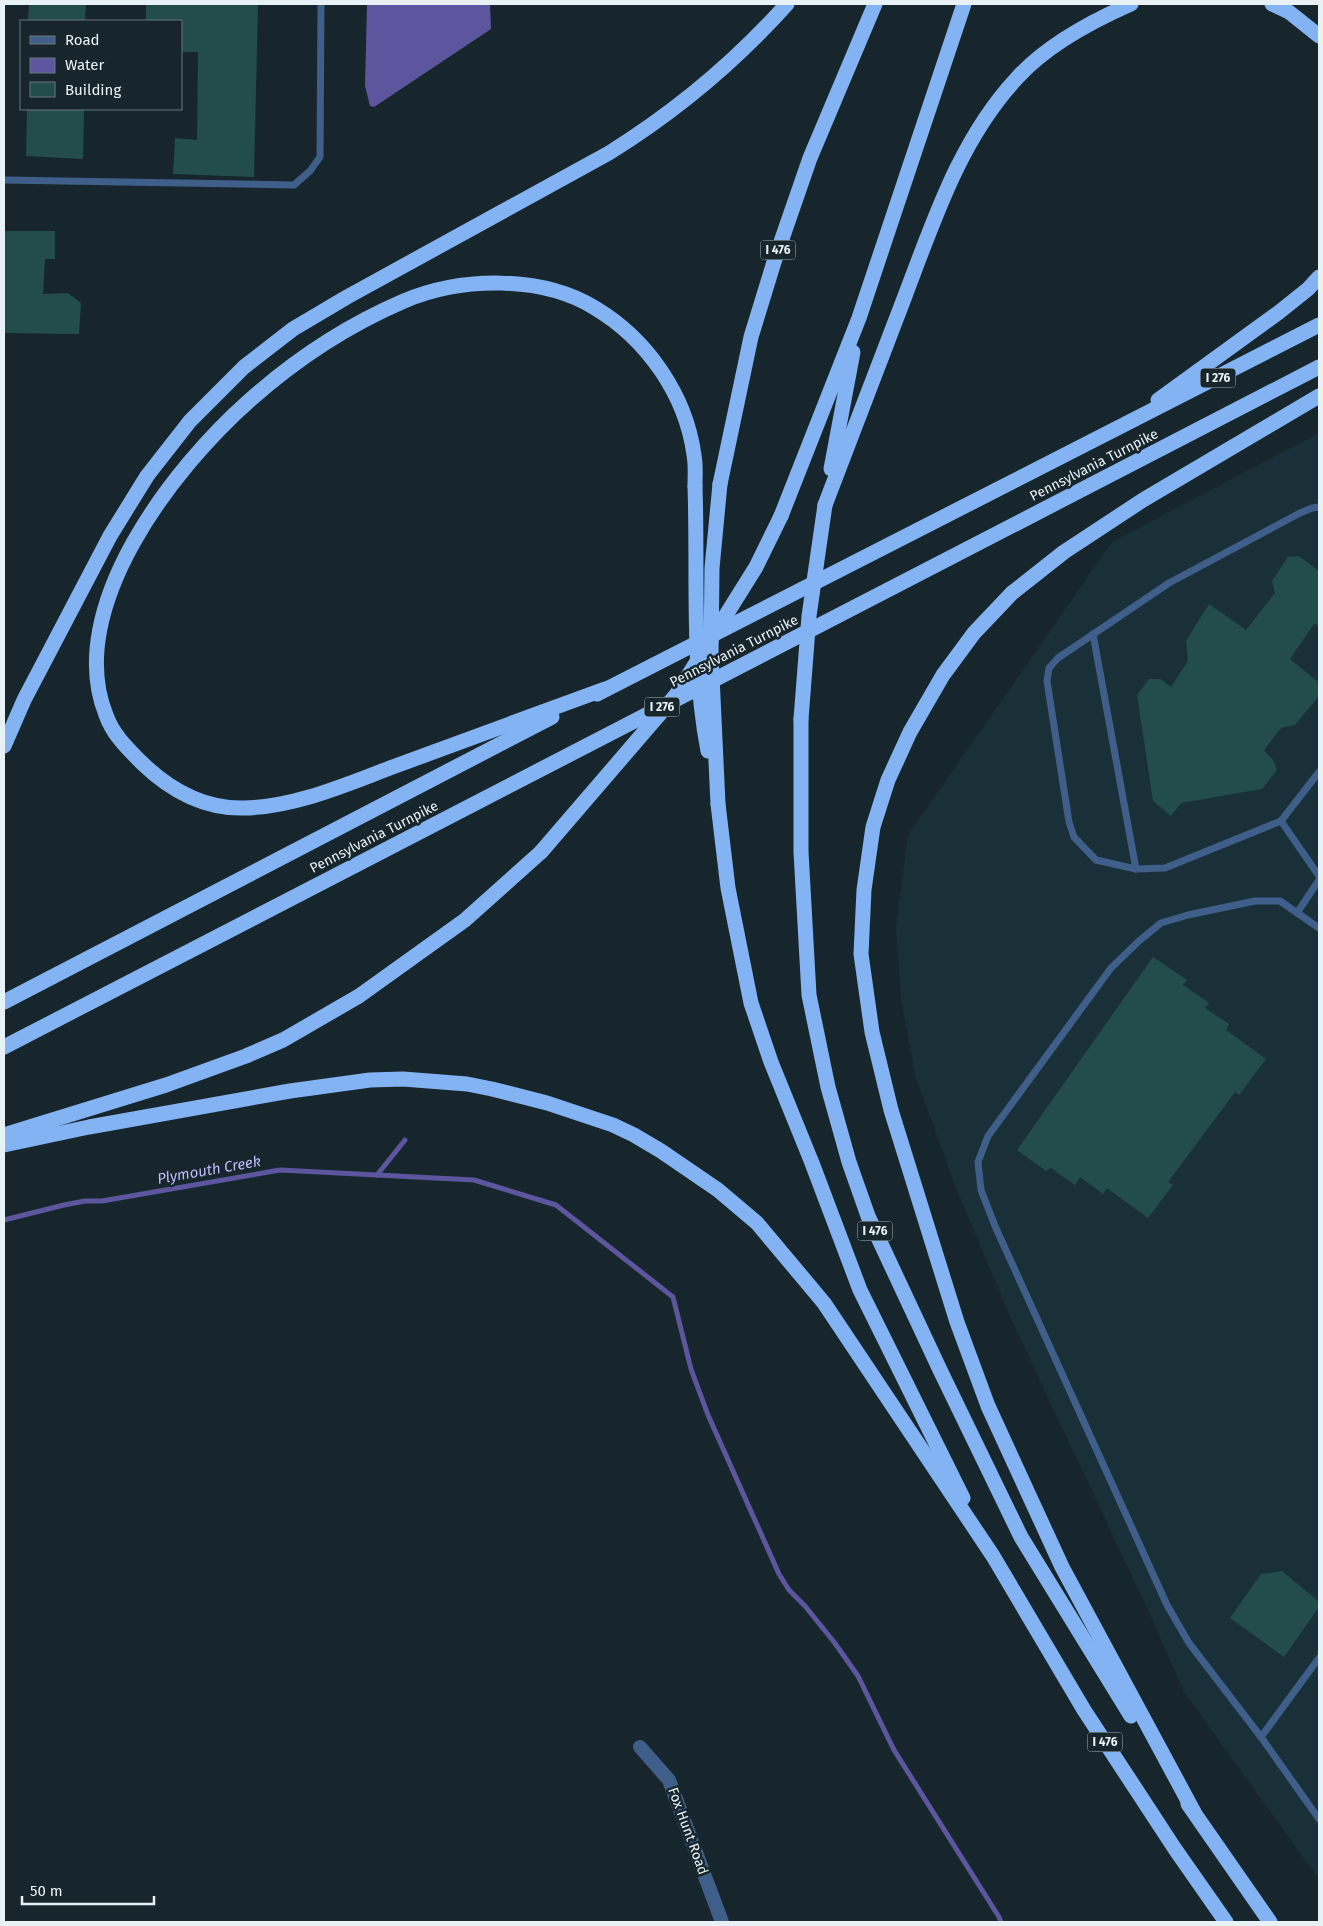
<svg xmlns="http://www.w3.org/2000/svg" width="1323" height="1926" font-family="'Fira Sans',sans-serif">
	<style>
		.built { fill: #1a3039 }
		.water { fill: #5d569f }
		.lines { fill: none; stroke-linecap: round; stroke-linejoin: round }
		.stream { stroke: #5d569f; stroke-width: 5 }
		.building { fill: #234c4c }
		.service { stroke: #3f5f8a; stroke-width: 7 }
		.minor { stroke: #3f5f8a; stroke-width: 14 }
		.motorway { stroke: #83b3f2; stroke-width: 15 }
		.motorway-bridge { stroke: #83b3f2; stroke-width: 15 }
		.labels { text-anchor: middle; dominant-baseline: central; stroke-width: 5; stroke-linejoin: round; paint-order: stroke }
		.shield { fill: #17262c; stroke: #a9b4b9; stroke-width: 1 }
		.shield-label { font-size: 12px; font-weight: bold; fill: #e8f1f5 }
		.street-label { font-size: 14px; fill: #e8f1f5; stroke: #17262c }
		.water-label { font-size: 15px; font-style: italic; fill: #bebcfa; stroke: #17262c }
	</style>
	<rect width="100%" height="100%" fill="#17262c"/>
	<polygon class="built" points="1319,433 1319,1879 1184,1692 1149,1612 1013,1323 956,1188 915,1075 901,998 896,927 908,835 1112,542"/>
	<polygon class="water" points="367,4 490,4 491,29 374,107 370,106 365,86"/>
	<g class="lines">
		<g class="stream">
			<polyline points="377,1175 405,1140"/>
			<polyline points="4,1220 64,1205 85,1201 102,1201 280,1170 474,1180 556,1205 673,1297 691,1369 708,1415 779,1574 789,1590 805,1606 834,1642 858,1676 894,1750 999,1917 1001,1922"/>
		</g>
	</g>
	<g class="building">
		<polygon points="29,4 86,4 85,21 28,21"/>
		<polygon points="146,4 258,4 254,177 173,174 175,138 197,140 198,52 181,52 181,21 146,21"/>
		<polygon points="27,109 84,109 83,159 26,156"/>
		<polygon points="4,231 55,231 55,259 45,259 43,294 68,293 81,303 79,334 4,333"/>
		<polygon points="1299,556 1319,571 1319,625 1314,624 1290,659 1319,683 1319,696 1295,725 1281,728 1264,750 1273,760 1277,770 1262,789 1181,803 1171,816 1153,801 1137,695 1149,679 1160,679 1171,687 1188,661 1186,641 1209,604 1246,630 1275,593 1272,581 1288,557"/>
		<polygon points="1153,957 1187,980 1183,985 1209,1003 1205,1008 1229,1024 1226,1030 1266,1059 1239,1095 1235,1092 1168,1182 1173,1185 1148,1218 1107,1188 1103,1194 1080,1177 1075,1185 1051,1168 1046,1171 1017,1150"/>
		<polygon points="1282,1571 1319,1602 1319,1607 1284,1657 1230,1618 1261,1574"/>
	</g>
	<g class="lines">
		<g class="service">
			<polyline points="4,180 294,185 310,171 320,157 321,4"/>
			<polyline points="1319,507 1312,508 1300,513 1169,583 1058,658 1049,668 1047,681 1069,822 1074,837 1096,860 1136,869 1165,868 1281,821 1319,876"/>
			<polyline points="1093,634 1136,869"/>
			<polyline points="1281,821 1319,772"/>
			<polyline points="1297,913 1319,880"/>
			<polyline points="1319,928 1280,901 1255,901 1188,915 1161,923 1139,941 1111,968 988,1136 978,1162 981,1190 995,1226 1167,1605 1189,1643 1261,1737 1319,1819"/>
			<polyline points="1261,1737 1319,1658"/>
		</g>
		<polyline class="minor" points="640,1747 669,1780 722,1922"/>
		<g class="motorway">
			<polyline points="1272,4 1289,12 1319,36"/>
			<polyline points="1158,400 1278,313 1308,289 1319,277"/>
			<polyline points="831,469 853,352"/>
			<polyline points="720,484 751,337 774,262 810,158 875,4"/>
			<path d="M825 505C852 435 878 366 905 296 934 220 960 139 1017 78 1047 45 1090 22 1131 4"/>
			<polyline points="781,516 859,318 964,4"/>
			<path d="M605 689C536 715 467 740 398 765 349 783 297 807 244 808 204 809 170 790 142 763 128 749 113 735 106 715 63 608 174 467 250 400 295 360 348 325 404 301 461 277 541 275 595 308 647 339 686 395 694 455 696 465 695 476 695 486"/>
			<polyline points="597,694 1319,325"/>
			<polyline points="801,719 801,852 809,995 828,1087 849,1162 868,1216 940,1370 1021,1537 1131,1716"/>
			<path d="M4 746 24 700 110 536 147 476 190 421 244 367 293 329 347 297 609 153C675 112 735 62 787 4"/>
			<polyline points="718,804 728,888 751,1003 771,1062 812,1163 860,1290 963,1498"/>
			<polyline points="4,1002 552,717"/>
			<polyline points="4,1047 1319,367"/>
			<polyline points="4,1135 166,1085 246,1056 283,1040 359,996 465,920 541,852"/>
			<polyline points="4,1145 89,1127 290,1091 370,1080 403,1079 467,1084 492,1089 547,1103 613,1125 634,1135 661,1151 718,1190 757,1223 824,1303 993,1556 1084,1710 1175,1849 1226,1922"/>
			<polyline points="1188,1804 1270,1922"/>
			<polyline points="1194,1812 1062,1567 988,1406 957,1322 891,1110 872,1032 861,954 864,890 873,827 888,780 910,732 943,675 974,633 1012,593 1064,552 1143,500 1319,396"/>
		</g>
		<g class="motorway-bridge">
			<path d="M695 486C698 574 691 663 708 751"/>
			<polyline points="801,719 809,616 825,505"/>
			<polyline points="718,804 711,655 712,568 720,484"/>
			<polyline points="541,852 676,695 756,567 781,516"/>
		</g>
	</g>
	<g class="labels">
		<g class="shield">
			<rect x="760.5" y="240.5" width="35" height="19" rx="4"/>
			<rect x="1200.5" y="368.5" width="35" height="19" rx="4"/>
			<rect x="644.5" y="697.5" width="35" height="19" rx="4"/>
			<rect x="857.5" y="1221.5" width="35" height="19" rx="4"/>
			<rect x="1087.5" y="1732.5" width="35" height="19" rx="4"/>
		</g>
		<g class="shield-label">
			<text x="778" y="250">I 476</text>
			<text x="1218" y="378">I 276</text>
			<text x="662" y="707">I 276</text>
			<text x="875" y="1231">I 476</text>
			<text x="1105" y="1742">I 476</text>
		</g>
		<g class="street-label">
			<text transform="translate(1094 465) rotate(-27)">Pennsylvania Turnpike</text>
			<text transform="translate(734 651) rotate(-27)">Pennsylvania Turnpike</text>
			<text transform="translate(374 837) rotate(-27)">Pennsylvania Turnpike</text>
			<text transform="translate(688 1831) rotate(70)">Fox Hunt Road</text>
		</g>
		<g class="water-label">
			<text transform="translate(209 1170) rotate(-10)">Plymouth Creek</text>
		</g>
	</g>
	<rect width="1323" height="1926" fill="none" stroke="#e8f1f5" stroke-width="10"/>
	<rect x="20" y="20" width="162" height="90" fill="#17262c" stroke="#6b777c"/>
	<rect x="30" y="36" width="25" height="8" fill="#3f5f8a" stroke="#6b777c"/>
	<text x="65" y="45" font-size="15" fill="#e8f1f5">Road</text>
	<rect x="30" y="58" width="25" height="15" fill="#5d569f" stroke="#6b777c"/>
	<text x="65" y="70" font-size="15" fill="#e8f1f5">Water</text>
	<rect x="30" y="82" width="25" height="15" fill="#234c4c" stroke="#6b777c"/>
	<text x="65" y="95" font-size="15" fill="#e8f1f5">Building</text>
	<path d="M22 1896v8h132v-8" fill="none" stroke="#e8f1f5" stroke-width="2.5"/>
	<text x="30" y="1896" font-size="15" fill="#e8f1f5" stroke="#17262c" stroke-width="4" paint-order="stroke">50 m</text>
</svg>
